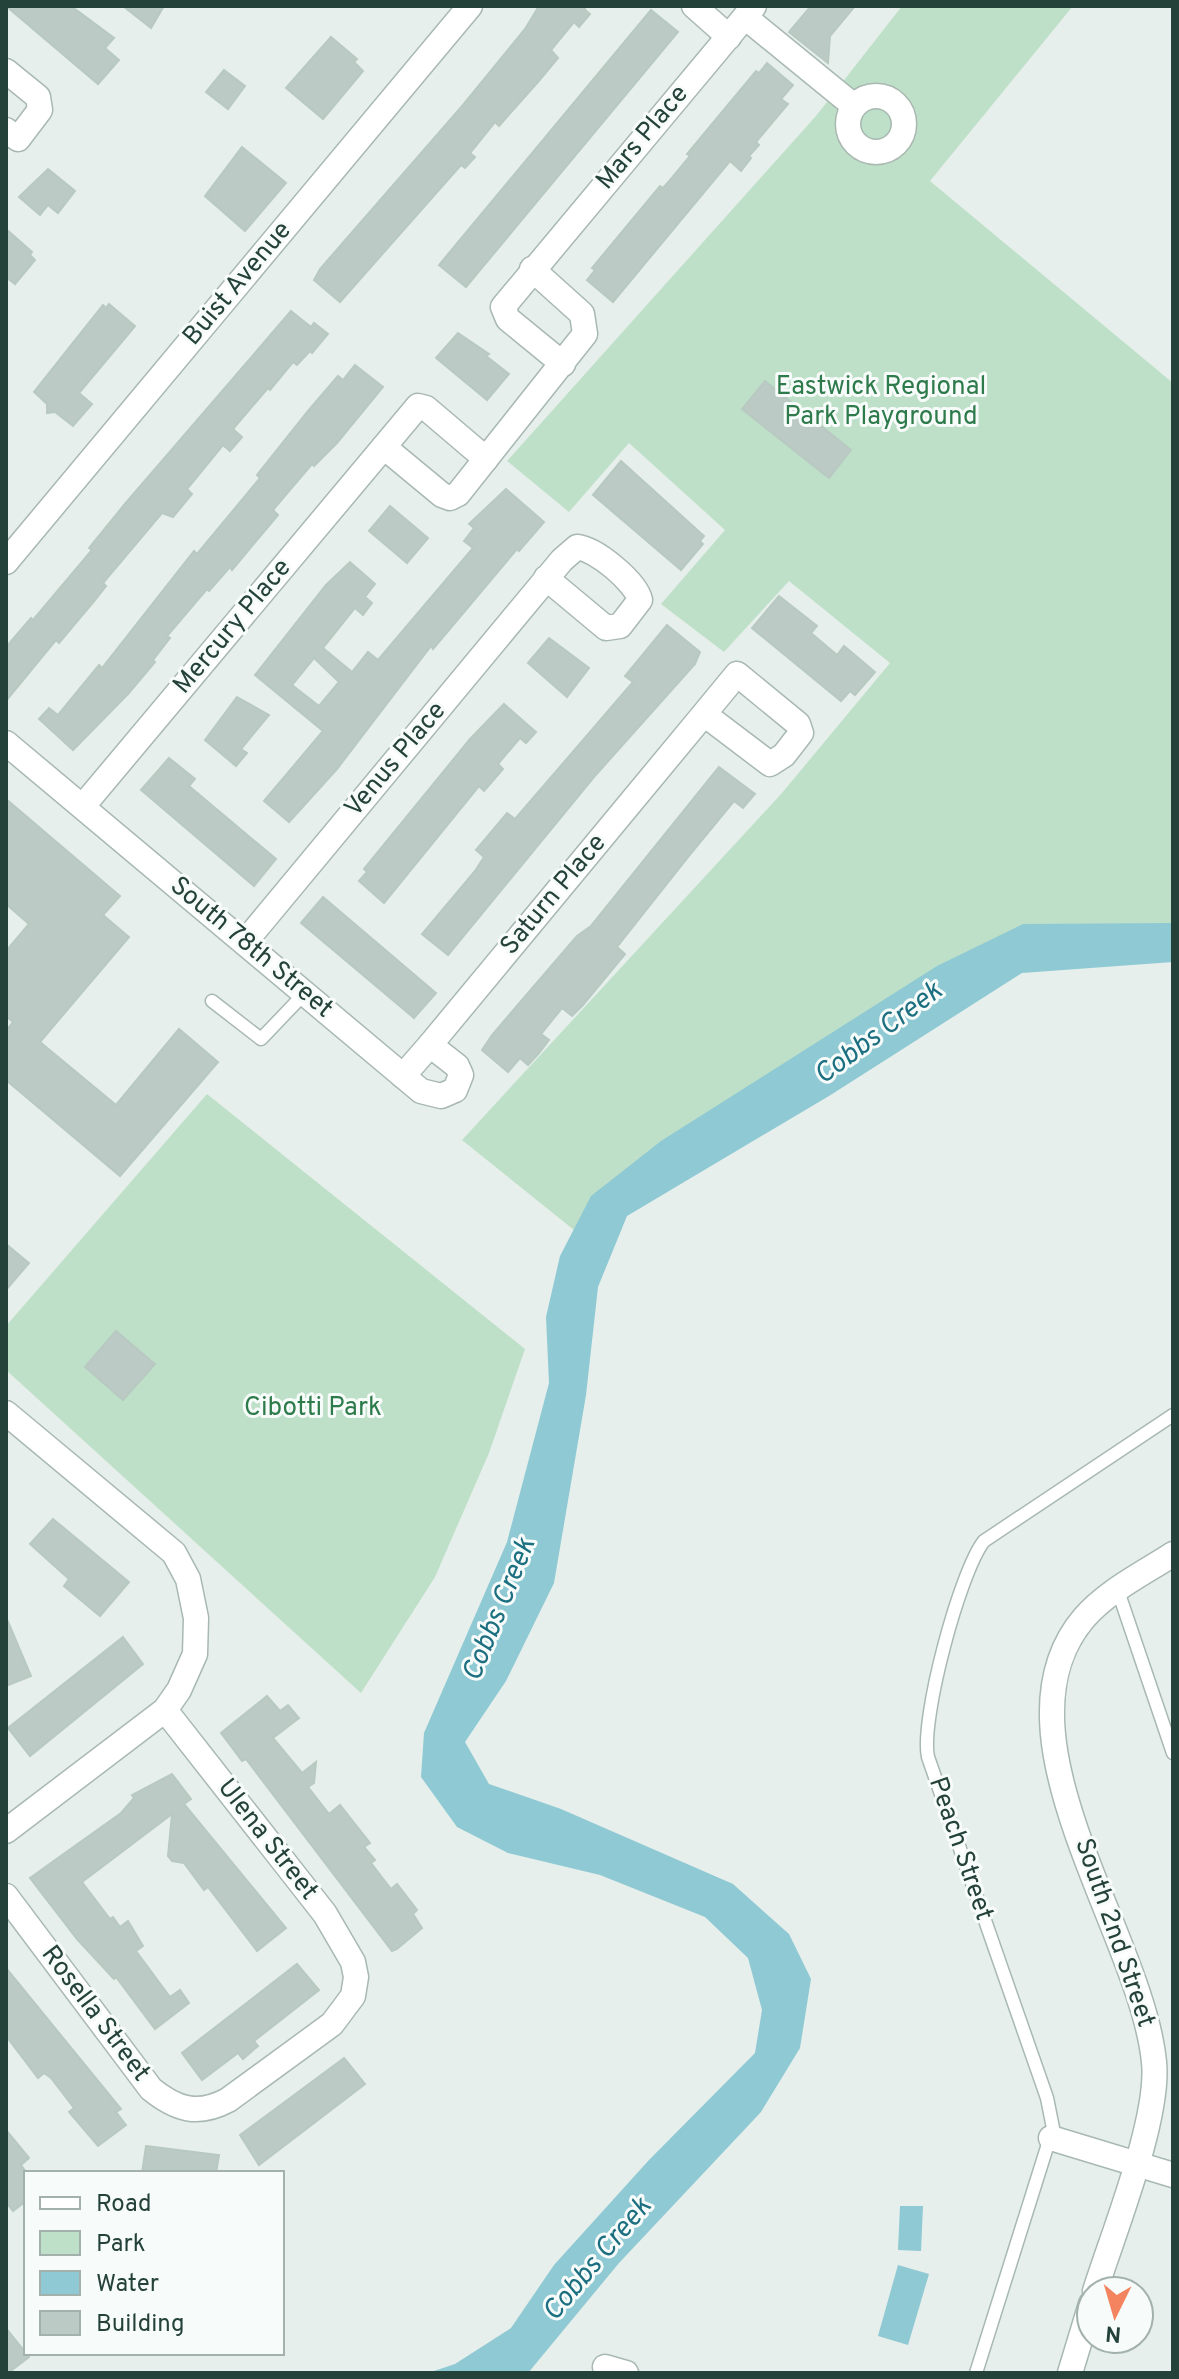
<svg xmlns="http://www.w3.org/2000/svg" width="1179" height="2379" font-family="Overpass,sans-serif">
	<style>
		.green { fill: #bfe0c8 }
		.water { fill: #8ec9d4 }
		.building { fill: #bbcac4; stroke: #b8c9c2; stroke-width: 2; fill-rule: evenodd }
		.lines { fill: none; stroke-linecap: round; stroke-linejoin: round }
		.service-casing { stroke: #a8b8b2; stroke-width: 15 }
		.minor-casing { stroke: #a8b8b2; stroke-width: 27 }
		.tertiary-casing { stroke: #a8b8b2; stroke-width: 27 }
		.service { stroke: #fff; stroke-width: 12 }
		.minor { stroke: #fff; stroke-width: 24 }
		.tertiary { stroke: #fff; stroke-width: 24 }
		.labels { text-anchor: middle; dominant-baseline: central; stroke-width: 6; stroke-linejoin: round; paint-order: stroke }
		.street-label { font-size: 26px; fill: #24423a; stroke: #f7fbf9 }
		.park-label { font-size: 26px; fill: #2d7a4b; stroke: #f7fbf9 }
		.water-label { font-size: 28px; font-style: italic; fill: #1c6f80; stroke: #f7fbf9 }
	</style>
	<rect width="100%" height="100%" fill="#e6efeb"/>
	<g class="green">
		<polygon points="902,6 1073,6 930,181 1173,383 1173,924 995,941 574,1230 462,1140 782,793 890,663 789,581 724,652 661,604 725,530 629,443 569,512 507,461 816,116"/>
		<polygon points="207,1094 525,1349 489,1453 435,1577 361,1693 6,1370 6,1326"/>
	</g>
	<g class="water">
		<polygon points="1173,923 1173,962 1022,973 829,1096 627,1216 598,1287 586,1395 554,1583 506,1681 465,1742 489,1784 561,1809 733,1884 789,1934 811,1979 800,2048 761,2112 619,2263 528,2373 428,2373 455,2364 511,2328 554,2265 649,2160 755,2053 762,2010 748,1958 705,1917 600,1875 508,1853 457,1827 421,1777 424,1733 507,1542 549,1383 546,1317 560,1256 591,1196 661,1141 937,966 1023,924"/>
		<polygon points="900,2206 923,2206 921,2251 898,2250"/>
		<polygon points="898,2265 929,2274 908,2345 878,2336"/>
	</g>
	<g class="building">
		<polygon points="6,6 71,6 114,38 105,48 119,60 98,84"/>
		<polygon points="123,6 164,6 151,28"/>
		<polygon points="539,6 587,6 584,9 590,14 579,27 574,22 551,50 558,58 538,82 499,126 495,122 470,153 475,157 465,168 461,165 340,302 314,280 320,269 463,105 525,29"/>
		<polygon points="811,6 855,6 830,36 828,63 789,32"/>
		<polygon points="651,10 678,32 466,287 439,265"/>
		<polygon points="331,37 357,59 354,62 363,71 323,119 286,88"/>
		<polygon points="767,63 793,85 781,99 788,104 756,142 759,145 749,156 751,158 741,171 730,161 613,302 587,280 595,270 592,268 660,186 663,188 671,179 690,156 687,154 756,71 759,73"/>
		<polygon points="224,70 245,86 228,109 206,92"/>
		<polygon points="242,147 286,183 245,231 205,196"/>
		<polygon points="48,169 75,191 58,213 48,205 40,215 19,197"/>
		<polygon points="6,229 32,252 30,255 35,260 15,284 6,277"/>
		<polygon points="109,304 135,326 79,393 92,404 73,426 55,412 47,413 47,404 34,392 103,305 106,308"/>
		<polygon points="291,311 311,327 314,323 328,334 312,353 310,351 297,365 293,362 270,390 268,388 233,429 242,437 230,451 223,445 187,489 192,494 173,517 162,513 103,583 106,586 95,600 59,643 56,640 6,701 6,647 31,618 33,620 92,550 89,548 124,505"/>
		<polygon points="458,333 489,354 486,356 509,374 487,400 436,358"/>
		<polygon points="355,365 383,387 337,443 314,466 312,464 273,510 278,515 232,570 230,567 209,591 207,589 167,636 170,638 153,660 155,662 128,694 73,750 39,719 49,708 58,715 99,665 102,668 194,551 197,554 260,478 257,475 308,411 338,376 343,380"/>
		<polygon points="765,381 851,450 829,478 742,409"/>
		<polygon points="621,461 704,536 700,541 703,544 681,570 593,495"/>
		<path d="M506 489 544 522 519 551 517 549 433 649 431 646 337 769 289 822 264 801 323 731 255 675 326 585 350 562 375 584 365 597 372 603 363 615 355 608 323 648 352 672 368 652 378 660 473 548 464 541 474 528 469 524ZM314 658 339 682 319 706 292 685Z"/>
		<polygon points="390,506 428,538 407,563 369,531"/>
		<polygon points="779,596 817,626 811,633 837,655 844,646 875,672 855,695 850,691 841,701 752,628"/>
		<polygon points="667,625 700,652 695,664 594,777 448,955 422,934 475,871 484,857 476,850 507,813 515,819 633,682 625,676"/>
		<polygon points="549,638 589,668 567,697 528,663"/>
		<polygon points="237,697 269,715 241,749 247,753 236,766 205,740"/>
		<polygon points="504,704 536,732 526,743 520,738 498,764 503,769 484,791 479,786 384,903 359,881 367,872 364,869 470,739"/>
		<polygon points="169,758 195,779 189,786 276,859 254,886 141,790"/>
		<polygon points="719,767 755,794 743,808 734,801 688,857 617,947 625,954 583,1005 572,1016 562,1008 541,1034 549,1040 539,1053 528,1065 520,1058 508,1072 482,1050 492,1035 577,936 591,926"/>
		<polygon points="6,799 120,896 103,915 129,937 40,1042 116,1105 179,1029 218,1062 120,1176 6,1080 6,1031 13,1022 6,1016 6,951 29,924 6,904"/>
		<polygon points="323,897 436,993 414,1018 301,923"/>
		<polygon points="6,1244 29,1263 6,1290"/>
		<polygon points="116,1331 155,1364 123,1400 85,1367"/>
		<polygon points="53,1519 129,1582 100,1616 64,1586 69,1579 30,1544"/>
		<polygon points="6,1617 31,1676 6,1686"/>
		<polygon points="123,1637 143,1664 30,1756 8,1728"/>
		<polygon points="267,1696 280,1711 288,1705 299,1718 273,1738 302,1773 316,1762 314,1783 308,1787 329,1814 340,1805 370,1843 364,1847 375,1860 371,1863 391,1889 397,1884 417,1910 413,1914 422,1928 397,1949 392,1951 246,1759 242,1761 221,1733"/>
		<polygon points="172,1774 191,1799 184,1804 286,1928 257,1951 208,1887 204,1890 184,1863 172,1861 168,1856 172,1814 98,1870 82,1882 110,1919 113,1917 120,1927 128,1921 143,1946 136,1951 170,1997 180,1990 189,2003 155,2029 116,1977 114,1979 77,1939 30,1878 121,1813 134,1798 132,1795"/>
		<polygon points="297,1964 319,1990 254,2041 258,2046 243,2059 238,2053 202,2080 182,2053"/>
		<polygon points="6,1968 121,2109 116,2112 126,2125 98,2146 69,2112 74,2108 51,2078 44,2073 38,2078 6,2036"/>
		<polygon points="344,2058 365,2084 259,2165 240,2135"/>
		<polygon points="6,2130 29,2158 21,2165 26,2172 26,2201 13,2211 6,2202"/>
		<polygon points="146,2146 219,2155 216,2173 142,2173"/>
		<polygon points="6,2328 29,2357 8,2373 6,2373"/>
	</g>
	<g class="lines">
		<g class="service-casing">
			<g id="service">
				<polyline points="212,1001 261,1039 305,993"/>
				<polyline points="1118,1591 1173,1753"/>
				<path d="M976 2373 1053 2128 1047 2098 928 1757C920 1720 960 1571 984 1541L1173 1415"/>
			</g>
		</g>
		<g class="minor-casing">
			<g id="minor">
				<polyline points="694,6 729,37"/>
				<polyline points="745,17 854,106"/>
				<polyline points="6,71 38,97 40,110 18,139 6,130"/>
				<circle cx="876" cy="124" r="28"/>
				<polyline points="563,364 508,319 503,307 754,6"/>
				<polyline points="384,447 442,495 450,498 458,494 585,334 582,314 532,269"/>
				<polyline points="6,743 421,1091 441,1096 455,1090 461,1075 457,1066 430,1045"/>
				<polyline points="83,806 418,406 426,408 486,459"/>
				<path d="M245 942 562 560 577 547C596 549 636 582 640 600L620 626 606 628 546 578"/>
				<polyline points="403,1076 430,1045 704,714 737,674 798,724 801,733 784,755 770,764 704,714"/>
				<path d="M6 1896 151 2089C177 2110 198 2116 228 2100L332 2024 353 1996 356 1977 353 1962 325 1914 165 1710"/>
				<polyline points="1051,2138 1173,2175"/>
				<path d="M1095 2291C1113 2234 1160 2118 1154 2062 1142 1935 986 1733 1084 1618 1107 1591 1144 1573 1173 1554"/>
				<polyline points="605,2367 626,2373"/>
				<polyline points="1070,2373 1091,2304"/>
			</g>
		</g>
		<g class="tertiary-casing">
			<g id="tertiary">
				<polyline points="6,562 470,6"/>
				<polyline points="6,1413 174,1553 188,1579 196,1618 195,1654 179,1690 165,1710 6,1831"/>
			</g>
		</g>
		<use href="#service" class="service"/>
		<use href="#minor" class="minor"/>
		<use href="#tertiary" class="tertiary"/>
	</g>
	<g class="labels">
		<g class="street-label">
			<text transform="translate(643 138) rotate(-50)">Mars Place</text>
			<text transform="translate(238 284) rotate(-50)">Buist Avenue</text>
			<text transform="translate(233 627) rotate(-50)">Mercury Place</text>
			<text transform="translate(396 760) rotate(-50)">Venus Place</text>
			<text transform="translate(554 895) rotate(-50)">Saturn Place</text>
			<text transform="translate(251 948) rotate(40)">South 78th Street</text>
			<text transform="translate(267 1840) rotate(52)">Ulena Street</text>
			<text transform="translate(960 1849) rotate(71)">Peach Street</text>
			<text transform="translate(1114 1933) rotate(71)">South 2nd Street</text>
			<text transform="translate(95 2014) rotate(53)">Rosella Street</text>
		</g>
		<g class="park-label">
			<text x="881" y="387">Eastwick Regional<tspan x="881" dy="30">Park Playground</tspan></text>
			<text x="313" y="1408">Cibotti Park</text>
		</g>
		<g class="water-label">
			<text transform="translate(879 1034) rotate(-37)">Cobbs Creek</text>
			<text transform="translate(500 1610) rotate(-68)">Cobbs Creek</text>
			<text transform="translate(598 2260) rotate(-50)">Cobbs Creek</text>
		</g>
	</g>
	<rect width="1179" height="2379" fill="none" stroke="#24423a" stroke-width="16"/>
	<rect x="24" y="2171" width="260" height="184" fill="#f7fbf9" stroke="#a3b1ad" stroke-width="2"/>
	<rect x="40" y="2197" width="40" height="12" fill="#ffffff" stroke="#a3b1ad" stroke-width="2"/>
	<text x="96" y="2211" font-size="24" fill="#24423a">Road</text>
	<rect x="40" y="2231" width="40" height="24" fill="#bfe0c8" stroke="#a3b1ad" stroke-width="2"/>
	<text x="96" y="2251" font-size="24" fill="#24423a">Park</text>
	<rect x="40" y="2271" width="40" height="24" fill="#8ec9d4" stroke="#a3b1ad" stroke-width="2"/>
	<text x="96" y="2291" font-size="24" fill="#24423a">Water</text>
	<rect x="40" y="2311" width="40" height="24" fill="#bbcac4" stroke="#a3b1ad" stroke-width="2"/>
	<text x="96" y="2331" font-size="24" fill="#24423a">Building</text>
	<g transform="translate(1115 2315) rotate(185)"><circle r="38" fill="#f7fbf9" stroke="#a3b1ad" stroke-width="2"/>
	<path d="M0-6L14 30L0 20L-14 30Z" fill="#f4845f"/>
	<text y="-12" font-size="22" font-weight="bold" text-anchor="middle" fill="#24423a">N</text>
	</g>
</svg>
